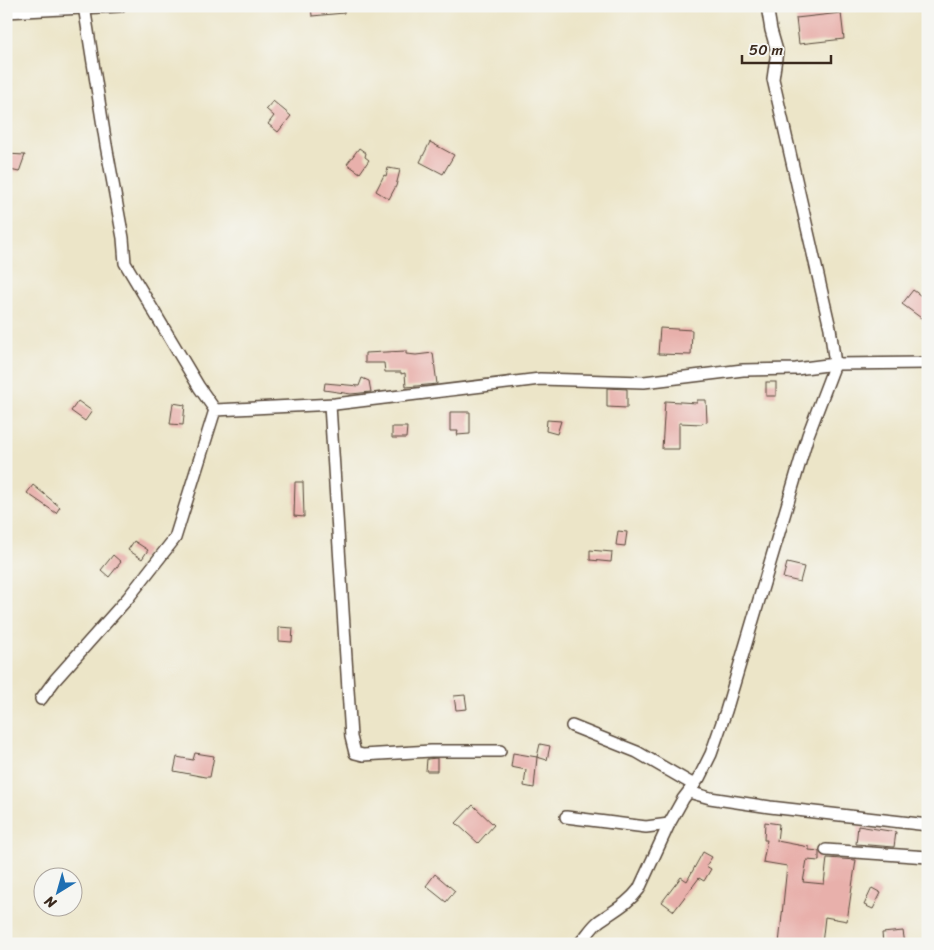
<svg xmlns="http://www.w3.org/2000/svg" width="934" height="950" font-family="Sriracha,sans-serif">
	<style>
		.building { fill: #e8b0ab }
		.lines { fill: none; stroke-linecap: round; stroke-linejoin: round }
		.minor-casing { stroke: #564638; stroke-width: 14 }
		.minor { stroke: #fff; stroke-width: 11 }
	</style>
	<rect width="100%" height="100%" fill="#f6f6f2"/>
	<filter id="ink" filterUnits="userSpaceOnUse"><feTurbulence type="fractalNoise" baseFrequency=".02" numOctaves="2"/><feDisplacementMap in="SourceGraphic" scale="10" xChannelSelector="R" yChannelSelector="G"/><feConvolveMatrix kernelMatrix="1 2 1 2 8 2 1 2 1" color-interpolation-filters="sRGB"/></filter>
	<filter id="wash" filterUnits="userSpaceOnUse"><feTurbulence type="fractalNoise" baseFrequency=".0096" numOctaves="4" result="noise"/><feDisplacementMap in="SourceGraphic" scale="20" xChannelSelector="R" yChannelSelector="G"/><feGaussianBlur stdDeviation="1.12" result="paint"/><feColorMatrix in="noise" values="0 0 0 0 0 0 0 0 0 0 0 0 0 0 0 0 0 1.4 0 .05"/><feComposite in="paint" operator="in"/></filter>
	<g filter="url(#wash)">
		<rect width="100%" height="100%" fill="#ece5c8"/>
		<g id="blocks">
			<g class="building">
				<polygon points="311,6 344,6 344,13 312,16"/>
				<polygon points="841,13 844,39 799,44 796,18"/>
				<polygon points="273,101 291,116 278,132 268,124 274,116 266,109"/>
				<polygon points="430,142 454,155 443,174 420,162"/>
				<polygon points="359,148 366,153 365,157 369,160 360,173 347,164"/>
				<polygon points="6,154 25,155 19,172 6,169"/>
				<polygon points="388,168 400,170 396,186 389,199 376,191 384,175 386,176"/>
				<polygon points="913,290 928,301 928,323 902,304"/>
				<polygon points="660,328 692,330 691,355 658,354"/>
				<polygon points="406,351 406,354 416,355 433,353 437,384 406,387 405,373 401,374 401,372 385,372 384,363 365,363 365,353"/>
				<polygon points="362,378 369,381 371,392 351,394 324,390 325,383 359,386"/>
				<rect x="766" y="382" width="10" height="14"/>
				<polygon points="607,388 627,389 627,408 607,407"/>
				<polygon points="697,400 706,400 707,422 702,423 702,424 679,423 679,449 662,449 665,401 697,403"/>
				<polygon points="78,401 92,411 85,421 71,411"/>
				<polygon points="173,403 185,405 183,425 170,424"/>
				<polygon points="450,412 470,412 470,434 457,435 458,431 450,431"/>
				<polygon points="547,420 561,421 557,434 546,431"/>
				<polygon points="392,427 407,427 406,438 392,438"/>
				<polygon points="295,482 303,482 304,517 294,516"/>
				<polygon points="33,485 60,507 56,513 27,493"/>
				<polygon points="618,531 627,532 625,546 616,545"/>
				<polygon points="134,541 148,550 142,559 128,550"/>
				<polygon points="590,550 612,552 611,562 590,560"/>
				<polygon points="113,555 121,562 109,577 101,570"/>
				<polygon points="787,563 804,567 800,582 783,578"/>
				<polygon points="279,627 293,628 292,642 279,641"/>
				<polygon points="465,695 467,709 456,710 454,696"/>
				<polygon points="540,744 550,746 547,760 537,757 534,788 524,786 526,770 511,767 513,753 537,757"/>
				<polygon points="195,753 214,756 210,777 205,777 174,771 177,757 193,760"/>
				<polygon points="437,758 437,771 426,771 427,759"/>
				<polygon points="473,805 494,825 478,843 456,823"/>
				<polygon points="765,822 779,824 777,841 809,847 809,850 819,851 819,861 807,860 803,882 824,884 827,858 856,860 847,921 825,917 822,944 779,944 787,866 763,862 767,840 764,840"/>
				<polygon points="858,826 896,832 894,847 856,844"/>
				<polygon points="703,852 712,857 706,866 711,869 704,881 699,878 674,911 662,902 681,877 687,881"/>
				<polygon points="435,874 455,891 446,902 426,886"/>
				<polygon points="872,888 881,893 873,909 864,905"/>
				<polygon points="903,931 905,944 883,944 882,933"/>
			</g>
		</g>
	</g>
	<g filter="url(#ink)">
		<use href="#blocks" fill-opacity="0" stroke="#564638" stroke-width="1"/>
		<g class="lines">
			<g class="minor-casing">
				<g id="minor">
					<polyline points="84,6 106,145 123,238 125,263 199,387 215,410"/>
					<polyline points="6,12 120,6"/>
					<polyline points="330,405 351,737 355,753 363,755 431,751 500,751"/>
					<polyline points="41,699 55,680 128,598 175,538 215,410 335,404 540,379 644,382 743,370 796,369 835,364 928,363"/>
					<polyline points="572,726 637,752 694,785"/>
					<polyline points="689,792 710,798 770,807 928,825"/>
					<polyline points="566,817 646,827 669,824"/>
					<polyline points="826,850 928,857"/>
					<path d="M579 944C586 937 591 928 598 922 613 911 628 904 639 889L669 824 683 799 699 778 711 754 726 711 808 435 835 364 830 328 773 79 777 51 771 30 767 6"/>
				</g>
			</g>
			<use href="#minor" class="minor"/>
		</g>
	</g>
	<rect width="934" height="950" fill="none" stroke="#f6f6f2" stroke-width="25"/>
	<g transform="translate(58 892) rotate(217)"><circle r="24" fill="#f6f6f2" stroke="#aba49d"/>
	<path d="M0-4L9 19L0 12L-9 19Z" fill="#1f6fb2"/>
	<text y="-8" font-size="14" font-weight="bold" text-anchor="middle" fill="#3b2a1e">N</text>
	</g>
	<path d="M742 55v8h89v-8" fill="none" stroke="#3b2a1e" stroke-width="2.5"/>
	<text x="749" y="55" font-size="15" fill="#3b2a1e" stroke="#f6f6f2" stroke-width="4" paint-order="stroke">50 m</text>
</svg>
